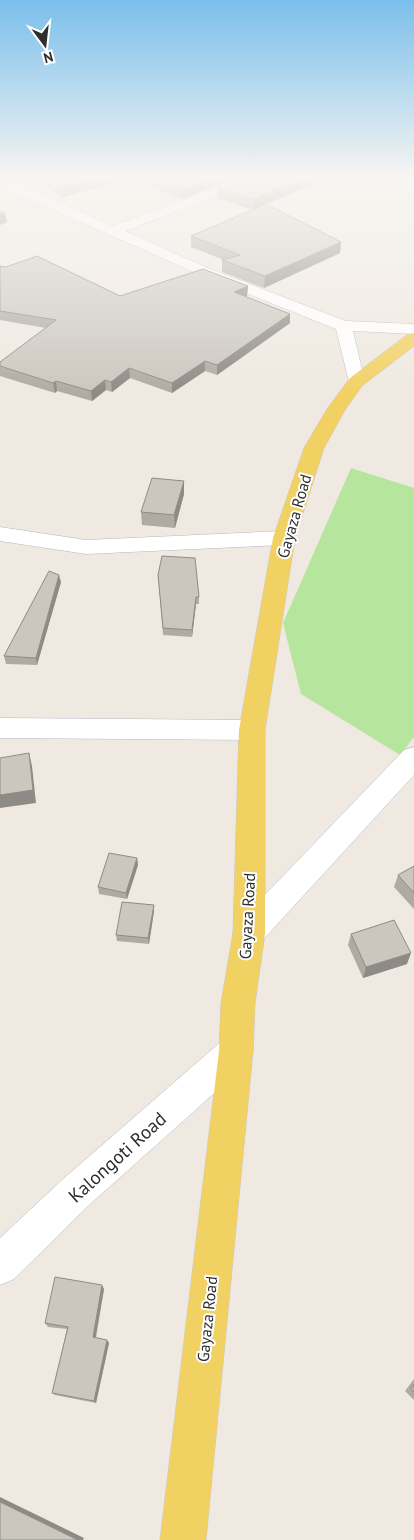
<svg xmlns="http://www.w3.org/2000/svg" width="414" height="1540" font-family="'PT Sans',sans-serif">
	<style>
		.green { fill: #b6e59e }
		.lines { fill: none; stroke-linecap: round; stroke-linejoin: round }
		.minor-casing { stroke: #b4b7c1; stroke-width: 1 }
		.major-casing { stroke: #c9c9c9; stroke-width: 1 }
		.minor { fill: #fff; fill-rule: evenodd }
		.major { fill: #f2d163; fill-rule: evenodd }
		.wall { fill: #afaba4 }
		.shaded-wall { fill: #8e8b86 }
		.building { fill: #cbc7bf; stroke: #8e8b86 }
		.labels { text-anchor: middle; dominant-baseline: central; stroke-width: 4; stroke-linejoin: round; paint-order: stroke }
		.street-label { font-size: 16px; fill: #2e2e2e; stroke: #fff }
		.near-street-label { font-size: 19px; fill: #2e2e2e; stroke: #fff }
	</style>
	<rect width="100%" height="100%" fill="#efe9e1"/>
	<polygon class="green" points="351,468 414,488 414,737 400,755 301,694 283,623"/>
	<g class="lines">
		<g class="minor-casing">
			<g id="minor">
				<polygon points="0,180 9,180 113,226 239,180 258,180 125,231 208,268 346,321 414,324 414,334 353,331 365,382 362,386 350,386 336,329 198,274 0,186"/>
				<polygon points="0,527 86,540 284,531 292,533 295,538 292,543 284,545 86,554 0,541"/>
				<polygon points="0,718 252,720 261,723 265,730 261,737 252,740 0,738"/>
				<polygon points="414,747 414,775 260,943 249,947 238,943 233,933 238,923 404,750"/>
				<polygon points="236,1034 248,1039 253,1051 248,1063 88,1206 14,1279 0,1285 0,1238 62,1180 224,1039"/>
			</g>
		</g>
		<g class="major-casing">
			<polygon id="major" points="414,333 414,346 362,386 345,410 324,448 295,538 265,730 265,933 255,1003 253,1051 206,1540 160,1540 219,1051 221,1003 233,933 239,730 273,538 304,448 327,409 350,378 408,334"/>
		</g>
		<use href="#minor" class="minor"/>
		<use href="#major" class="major"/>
	</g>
	<g class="wall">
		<polygon points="34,180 233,180 181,199 141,183 135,186 121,181 63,197"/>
		<polygon points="322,180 253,210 217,198 217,188"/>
		<polygon points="191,236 341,242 340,253 264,288 222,272 222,260 224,260 191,247"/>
		<polygon points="0,266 120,296 248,286 247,296 246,296 290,323 217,375 205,371 172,393 130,378 112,392 106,390 92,401 57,391 55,393 0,376 0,362 46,328 0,320"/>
		<polygon points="184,481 184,494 175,528 142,525 141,512"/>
		<polygon points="158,575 199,597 199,604 196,604 192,637 163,635"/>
		<polygon points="61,582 37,665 6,664 4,656"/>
		<polygon points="137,858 138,865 127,899 99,894 98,887"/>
		<polygon points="414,866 414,909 394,887 398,875"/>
		<polygon points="154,905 154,911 149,944 117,941 116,935"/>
		<polygon points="351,934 407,964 363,978 348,945"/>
		<polygon points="104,1289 96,1338 109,1343 96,1403 55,1395 52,1393 67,1329 48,1327 45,1323"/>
		<polygon points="414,1379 414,1400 405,1391"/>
	</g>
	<g class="shaded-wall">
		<polygon points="87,180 121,180 121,181 63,197 62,187"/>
		<polygon points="134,180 141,180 141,183 135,186"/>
		<polygon points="206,180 233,180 181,199 181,189"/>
		<polygon points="299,180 322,180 253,210 253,200"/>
		<polygon points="5,213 7,222 0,225 0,215"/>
		<polygon points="341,242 340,253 264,288 265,276"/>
		<polygon points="248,286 247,296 234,302 234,292"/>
		<polygon points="290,314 290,323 217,375 217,365"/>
		<polygon points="205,361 205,371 172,393 172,383"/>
		<polygon points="129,368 130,378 112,392 111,382"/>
		<polygon points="105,380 106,390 92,401 91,391"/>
		<polygon points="56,381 57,391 55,393 53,383"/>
		<polygon points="184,481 184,494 175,528 174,515"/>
		<polygon points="59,575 61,582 37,665 36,658"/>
		<polygon points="196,597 196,604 192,637 192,630"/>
		<polygon points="29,753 32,766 36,803 0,808 0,795"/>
		<polygon points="137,858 138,865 127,899 126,893"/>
		<polygon points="154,905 154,911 149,944 148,938"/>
		<polygon points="411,953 407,964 363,978 366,967"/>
		<polygon points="102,1285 104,1289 95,1340 93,1337"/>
		<polygon points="107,1340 109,1343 96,1403 94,1401"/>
		<polygon points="0,1497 84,1538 83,1540 78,1540 0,1502"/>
	</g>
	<g class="building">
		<polygon points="50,180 87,180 62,187"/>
		<polygon points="158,180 206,180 181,189"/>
		<polygon points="237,180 299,180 253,200 217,188"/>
		<polygon points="266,204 341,242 265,276 222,260 240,255 191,236"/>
		<polygon points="0,211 5,213 0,215"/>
		<polygon points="37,256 120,296 203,269 248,286 234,292 290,314 217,365 205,361 172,383 129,368 111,382 105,380 91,391 56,381 53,383 0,366 0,362 56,320 0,311 0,266 6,267"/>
		<polygon points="152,478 184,481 174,515 141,512"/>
		<polygon points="162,556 195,558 199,597 196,597 192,630 163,628 158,575"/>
		<polygon points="49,571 59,575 36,658 4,656"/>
		<polygon points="29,753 33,790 0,795 0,758"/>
		<polygon points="109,853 137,858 126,893 98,887"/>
		<polygon points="414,866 414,893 398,875"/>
		<polygon points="122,902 154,905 148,938 116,935"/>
		<polygon points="394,920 411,953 366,967 351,934"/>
		<polygon points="55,1277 102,1285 93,1337 107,1340 94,1401 52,1393 68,1327 45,1323"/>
		<polygon points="414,1384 414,1392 411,1389"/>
		<polygon points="0,1502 78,1540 0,1540"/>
	</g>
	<linearGradient id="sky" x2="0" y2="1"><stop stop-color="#7abfeb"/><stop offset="0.45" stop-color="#f8f5f2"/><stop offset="1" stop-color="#f8f5f2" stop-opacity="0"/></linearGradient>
	<rect width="414" height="396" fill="url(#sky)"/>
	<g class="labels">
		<g class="street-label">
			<text transform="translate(294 516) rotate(-74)">Gayaza Road</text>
			<text transform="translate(247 916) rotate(-87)">Gayaza Road</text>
			<text transform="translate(207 1319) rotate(-84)">Gayaza Road</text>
		</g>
		<g class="near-street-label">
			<text transform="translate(117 1157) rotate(-42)">Kalongoti Road</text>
		</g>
	</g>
	<g transform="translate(45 45) rotate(165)" stroke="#ffffff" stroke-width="4" paint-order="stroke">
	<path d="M0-4L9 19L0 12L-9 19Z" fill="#2e2e2e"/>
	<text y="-8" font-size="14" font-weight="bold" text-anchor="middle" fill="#2e2e2e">N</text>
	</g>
</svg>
